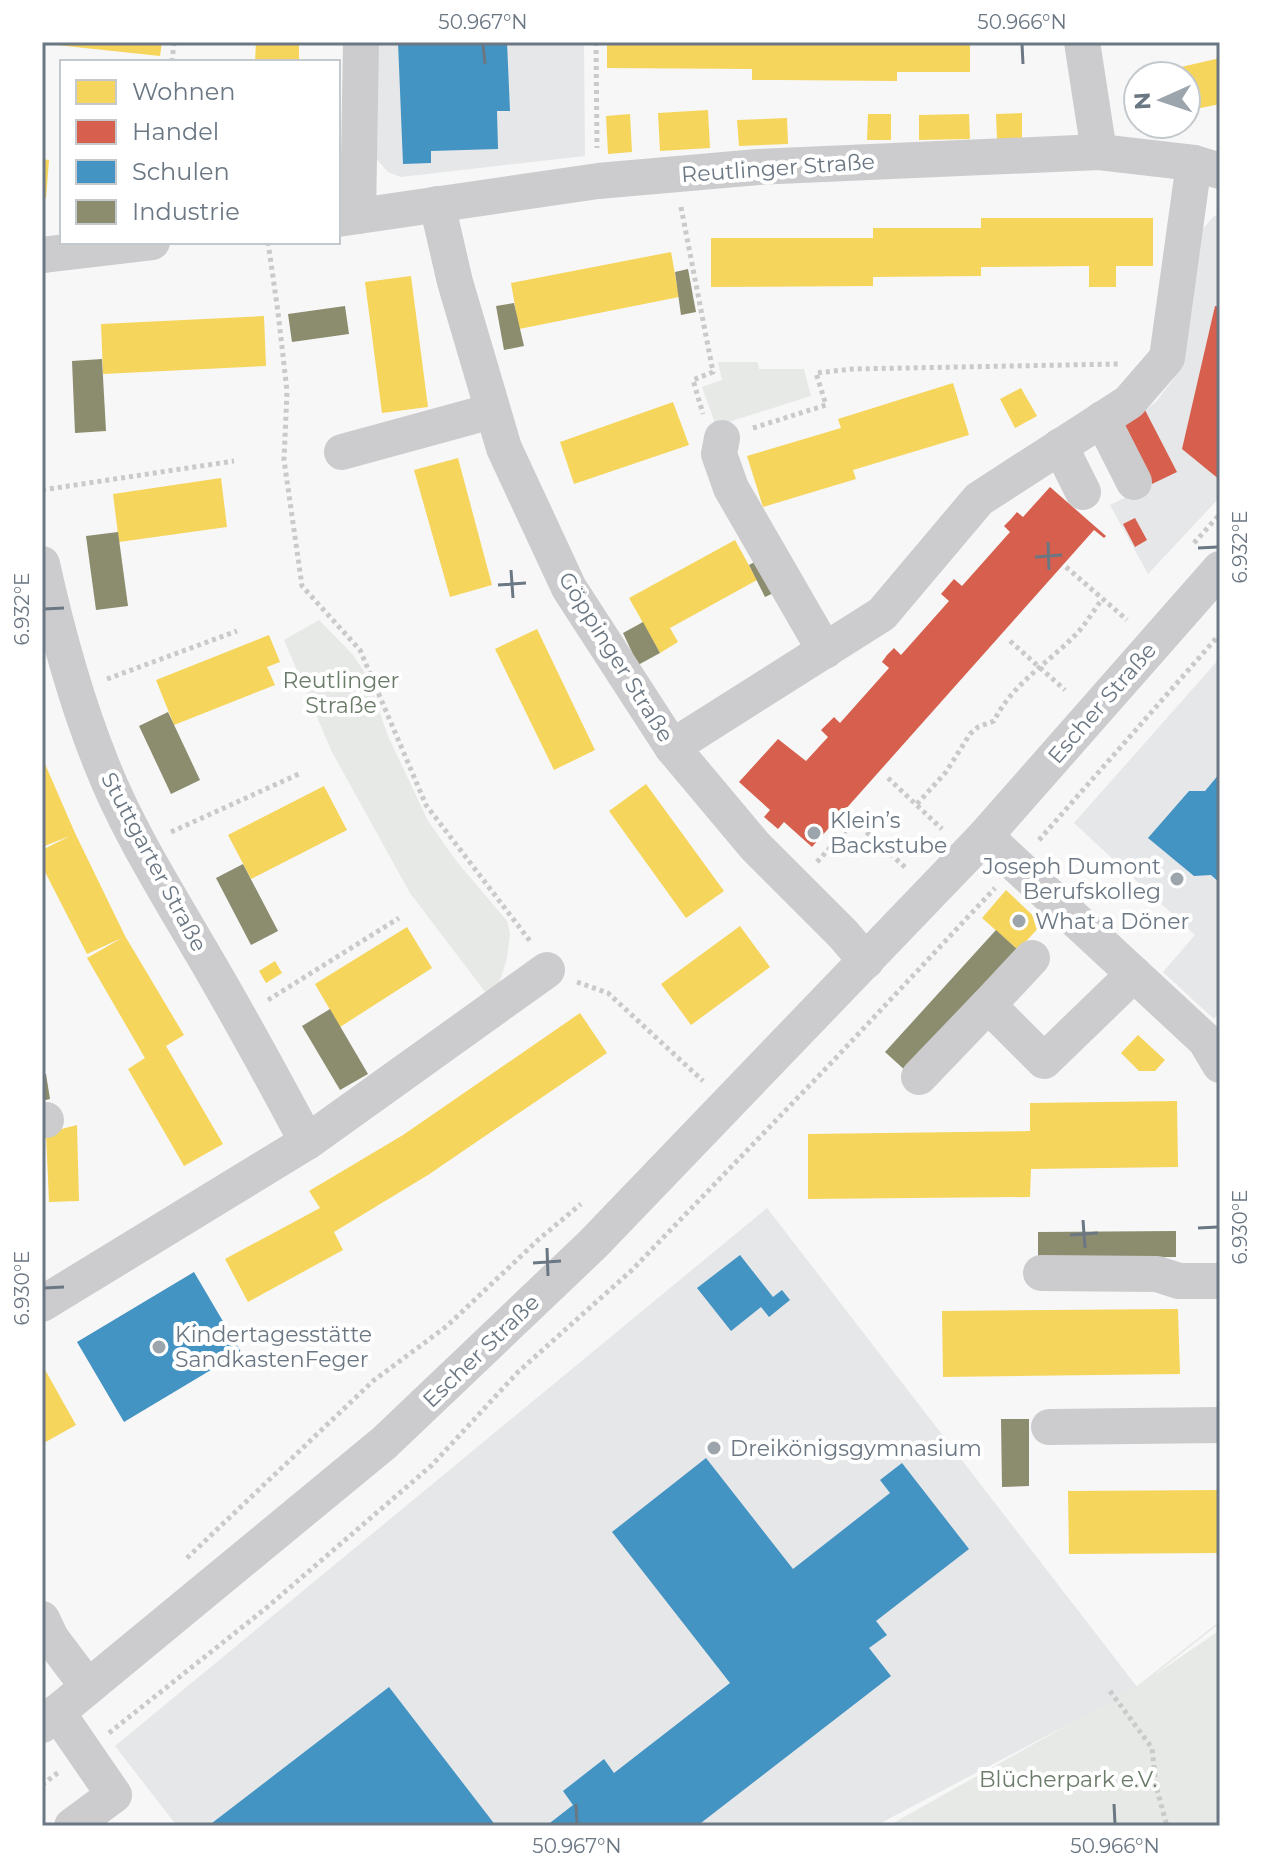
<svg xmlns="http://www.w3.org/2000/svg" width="1262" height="1868" font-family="Montserrat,sans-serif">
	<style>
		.built { fill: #e6e7e8 }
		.green { fill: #e6e9e5 }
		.homes { fill: #f6d55c }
		.shops { fill: #d6604d }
		.schools { fill: #4393c3 }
		.industry { fill: #8c8c6e }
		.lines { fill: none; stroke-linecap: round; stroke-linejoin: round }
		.path { stroke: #cacacb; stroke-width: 5; stroke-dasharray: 4 4; stroke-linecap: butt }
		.minor { stroke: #ccccce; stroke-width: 36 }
		.ticks { fill: none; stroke: #6b7783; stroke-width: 3 }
		.poi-dot { fill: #9ca4ac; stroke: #fff; stroke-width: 3 }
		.labels { text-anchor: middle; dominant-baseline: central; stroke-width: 8; stroke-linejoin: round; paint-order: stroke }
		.street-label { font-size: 22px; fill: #6b7783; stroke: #fff }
		.park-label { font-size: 22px; fill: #6b7b69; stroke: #fff }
		.poi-label { font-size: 22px; fill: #6b7783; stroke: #fff; text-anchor: start }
		.neatline { fill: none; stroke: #6b7783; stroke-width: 3 }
		.ticks-label { font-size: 20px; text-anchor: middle; fill: #6b7783 }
	</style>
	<rect width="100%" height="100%" fill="#f7f7f7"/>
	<g class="built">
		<polygon points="370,42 584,42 585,156 401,177 388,172 370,152"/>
		<polygon points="1220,212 1220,497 1148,574 1110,505 1176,472 1145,410 1156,402 1174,378 1181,362 1203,229 1212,218"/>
		<polygon points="1220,658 1220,1012 1214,1019 1163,972 1195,935 1074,823"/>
		<polygon points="767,1208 1138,1688 875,1826 177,1826 115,1746"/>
	</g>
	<g class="green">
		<polygon points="718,362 758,362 759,369 804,369 811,396 716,426 702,387 722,380"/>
		<polygon points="319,620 353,655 367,676 388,736 428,821 457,862 507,921 510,933 507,958 500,981 489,997 410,893 332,752 284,640"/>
		<polygon points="1220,1621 1220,1623 1153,1676 1220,1630 1220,1826 888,1826 1137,1686"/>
	</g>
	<g class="homes">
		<polygon points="47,42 162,42 160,56 47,44"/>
		<polygon points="256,42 299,42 299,62 255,62"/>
		<polygon points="607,42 970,42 970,72 897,72 897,81 777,80 752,80 752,69 607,68"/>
		<polygon points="1220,58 1220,104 1186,111 1186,76 1142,76"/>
		<polygon points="708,110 710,148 660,151 658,113"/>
		<polygon points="1022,113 1022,139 997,139 996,114"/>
		<polygon points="630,114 632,152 608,154 606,116"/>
		<polygon points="868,114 891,114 891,140 867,140"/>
		<polygon points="969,114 970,139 919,140 919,115"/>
		<polygon points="787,118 788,144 739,146 737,120"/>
		<polygon points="42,159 49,160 46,198 42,198"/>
		<polygon points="981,218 1153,218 1153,266 1116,266 1116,287 1089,287 1089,266 981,267 981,276 873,277 873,286 711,287 711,238 873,238 873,228 981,228"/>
		<polygon points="671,252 679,297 519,329 511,283"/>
		<polygon points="411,276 428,407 382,413 365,282"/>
		<polygon points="264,316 266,366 103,374 101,324"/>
		<polygon points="953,383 969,435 853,470 856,479 763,507 747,456 841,428 838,419"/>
		<polygon points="1021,388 1037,416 1015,428 1000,399"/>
		<polygon points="673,402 689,445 574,484 560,442"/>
		<polygon points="458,458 492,585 450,597 414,470"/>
		<polygon points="221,478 227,527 119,542 113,494"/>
		<polygon points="735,540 757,580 670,628 678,642 660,653 629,598"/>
		<polygon points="537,629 595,750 554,770 495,649"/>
		<polygon points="269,635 280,662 267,667 275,685 174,725 156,680"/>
		<polygon points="42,757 75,833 125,936 184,1035 166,1046 223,1144 184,1166 128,1069 145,1058 87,958 122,938 87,954 42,866 42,850 70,836 42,847"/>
		<polygon points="646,784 724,891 686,918 609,811"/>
		<polygon points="324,786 347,830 251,879 228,835"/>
		<polygon points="1006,890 1042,924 1018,950 982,918"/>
		<polygon points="740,926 770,967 691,1025 661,984"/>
		<polygon points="407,927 432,968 340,1027 315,984"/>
		<polygon points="275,961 282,973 266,983 259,971"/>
		<polygon points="580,1013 607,1053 428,1175 334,1232 343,1250 248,1302 225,1259 320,1208 309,1191 403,1135"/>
		<polygon points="1138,1035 1165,1060 1155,1071 1139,1071 1121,1053"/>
		<polygon points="1177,1101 1178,1167 1031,1169 1030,1197 808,1199 808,1134 1030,1131 1030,1103"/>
		<polygon points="77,1125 79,1201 49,1202 46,1133"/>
		<polygon points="1178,1309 1180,1374 943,1377 942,1311"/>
		<polygon points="44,1368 76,1425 42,1444 42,1369"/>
		<polygon points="1220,1490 1220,1553 1069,1554 1068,1491"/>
	</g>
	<g class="shops">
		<polygon points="1215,306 1220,307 1220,480 1182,449"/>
		<polygon points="1145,410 1177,472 1152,484 1121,424"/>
		<polygon points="1050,487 1106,536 1104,538 1094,530 812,847 784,822 778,829 764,817 770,810 739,782 778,739 806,761 828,737 821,730 834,717 840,723 889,668 882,662 887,655 894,648 901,655 949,601 941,594 954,579 962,586 1010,532 1004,526 1011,519 1017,512 1023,517"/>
		<polygon points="1135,518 1147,540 1135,547 1123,524"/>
	</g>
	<g class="schools">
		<polygon points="398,42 507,42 510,111 497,111 498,149 431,151 431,163 403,164"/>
		<polygon points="1220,773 1220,883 1211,875 1194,876 1148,838 1189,791 1205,791"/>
		<polygon points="740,1255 773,1297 782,1290 790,1300 769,1317 761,1307 731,1331 697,1288"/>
		<polygon points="194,1272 241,1352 124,1422 77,1342"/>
		<polygon points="706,1458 793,1569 890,1493 880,1480 902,1463 969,1549 876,1621 887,1635 869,1648 891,1676 697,1826 546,1826 573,1805 563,1791 604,1759 614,1773 730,1683 612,1532"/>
		<polygon points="389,1687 496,1826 214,1826 212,1823"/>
	</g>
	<g class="industry">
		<polygon points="688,269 696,312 681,315 675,272"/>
		<polygon points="514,303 524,346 504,350 496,306"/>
		<polygon points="345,306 349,334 292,342 288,314"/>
		<polygon points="102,359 106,431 75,433 72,361"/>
		<polygon points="118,532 128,606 96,610 86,536"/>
		<polygon points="762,558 780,590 765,597 749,565"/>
		<polygon points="643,622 660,653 638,665 623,633"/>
		<polygon points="168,712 200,780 171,794 139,726"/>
		<polygon points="243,864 278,931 251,945 216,878"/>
		<polygon points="996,930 1018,950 907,1072 885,1052"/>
		<polygon points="330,1009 368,1074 340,1090 302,1026"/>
		<polygon points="42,1074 46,1074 50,1099 42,1101"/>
		<polygon points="1176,1231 1176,1257 1038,1258 1038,1232"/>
		<polygon points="1001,1419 1029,1419 1029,1486 1002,1487"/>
	</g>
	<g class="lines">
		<g class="path">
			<polyline points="596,42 597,148"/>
			<polyline points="172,62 174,42"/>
			<polyline points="681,207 713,372 693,380 703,414"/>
			<polyline points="268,242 278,312 287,391 284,460 302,586 360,650 426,805 530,941"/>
			<polyline points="753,428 826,405 816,373 852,369 1119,364"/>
			<polyline points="42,490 234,461"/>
			<polyline points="1194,543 1220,514"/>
			<polyline points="1066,567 1127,620"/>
			<polyline points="1010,641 1065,690"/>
			<polyline points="107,679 237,631"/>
			<polyline points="888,778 942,829"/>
			<path d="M917 804 946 772 970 734 978 727 994 721C1013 682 1052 661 1080 630 1088 620 1095 609 1102 599"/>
			<polyline points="171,832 301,773"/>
			<polyline points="1039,840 1220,634"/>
			<polyline points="817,862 854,821 907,869"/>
			<polyline points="577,982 608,993 703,1081"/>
			<polyline points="268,1000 399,918"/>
			<polyline points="187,1558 373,1381 447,1326 539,1239 581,1204"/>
			<polyline points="1110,1691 1152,1748 1156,1786 1167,1826"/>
			<polyline points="109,1733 265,1609 432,1465 518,1372 632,1270 833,1061 995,888"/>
			<polyline points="42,1785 60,1771"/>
		</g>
		<g class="minor">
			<polyline points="1082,42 1099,152"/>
			<polyline points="437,204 455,282 504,448 569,588 672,747 755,846 843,934 866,961"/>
			<polyline points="358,216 361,42"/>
			<polyline points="338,219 598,181 758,167 1099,152 1194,163 1220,171"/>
			<polyline points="42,255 152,242"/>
			<polyline points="1102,419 1134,482"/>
			<polyline points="722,438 719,454 731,488 825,651"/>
			<polyline points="1060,446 1083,492"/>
			<polyline points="342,452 492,411"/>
			<path d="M42 564C57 632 75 698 101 763 127 829 165 889 201 951 238 1014 273 1078 307 1142L42 1304"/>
			<polyline points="672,747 882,614 979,499 1129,402 1167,358 1194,163"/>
			<polyline points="985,836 1205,1040 1220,1065"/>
			<polyline points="988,1005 1032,958"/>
			<polyline points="919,1077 988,1005 1044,1061 1134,974"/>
			<polyline points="42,1120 46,1120"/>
			<polyline points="307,1142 547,970"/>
			<polyline points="1041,1273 1157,1274 1179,1281 1220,1281"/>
			<polyline points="1049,1427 1220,1425"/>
			<polyline points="42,1619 51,1638 88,1687"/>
			<polyline points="57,1712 114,1795 72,1826"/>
			<polyline points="42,1725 384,1443 593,1244 985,836 1220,569"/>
		</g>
	</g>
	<path class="ticks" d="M483 44 485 64M1022 44 1023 64M1048 542 1049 570M1198 548 1218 547M1035 557 1062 555M511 570 513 598M498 585 526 583M44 609 64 608M1083 1220 1085 1248M1198 1228 1218 1227M1070 1235 1098 1233M547 1248 548 1276M533 1263 561 1261M44 1288 64 1287M576 1804 577 1824M1114 1804 1115 1824"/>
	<g class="poi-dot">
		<circle cx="814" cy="833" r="8"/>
		<circle cx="1177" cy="879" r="8"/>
		<circle cx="1019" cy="921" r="8"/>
		<circle cx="159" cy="1347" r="8"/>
		<circle cx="714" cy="1448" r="8"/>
	</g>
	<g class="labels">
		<g class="street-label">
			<text transform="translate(778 168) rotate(-4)">Reutlinger Straße</text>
			<text transform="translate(616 657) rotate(58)">Göppinger Straße</text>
			<text transform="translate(1102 703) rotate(-49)">Escher Straße</text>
			<text transform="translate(154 862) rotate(62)">Stuttgarter Straße</text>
			<text transform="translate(481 1351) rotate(-44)">Escher Straße</text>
		</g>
		<g class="park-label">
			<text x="341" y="680">Reutlinger<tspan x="341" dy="25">Straße</tspan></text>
			<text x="1068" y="1779">Blücherpark e.V.</text>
		</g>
		<g class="poi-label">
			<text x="830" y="820">Klein’s<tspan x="830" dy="25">Backstube</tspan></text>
			<text x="1161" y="866" text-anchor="end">Joseph Dumont<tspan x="1161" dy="25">Berufskolleg</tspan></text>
			<text x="1035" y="921">What a Döner</text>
			<text x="175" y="1334">Kindertagesstätte<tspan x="175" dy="25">SandkastenFeger</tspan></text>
			<text x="730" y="1448">Dreikönigsgymnasium</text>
		</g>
	</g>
	<rect width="1262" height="1868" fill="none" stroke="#ffffff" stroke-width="88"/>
	<rect x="60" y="60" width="280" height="184" fill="#ffffff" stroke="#c4c9cd" stroke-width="2"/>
	<rect x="76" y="80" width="40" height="24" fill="#f6d55c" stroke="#c4c9cd" stroke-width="2"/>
	<text x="132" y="100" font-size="24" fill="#6b7783">Wohnen</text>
	<rect x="76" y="120" width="40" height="24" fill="#d6604d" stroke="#c4c9cd" stroke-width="2"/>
	<text x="132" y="140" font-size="24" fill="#6b7783">Handel</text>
	<rect x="76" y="160" width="40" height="24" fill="#4393c3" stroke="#c4c9cd" stroke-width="2"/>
	<text x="132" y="180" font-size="24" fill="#6b7783">Schulen</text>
	<rect x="76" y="200" width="40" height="24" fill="#8c8c6e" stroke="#c4c9cd" stroke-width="2"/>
	<text x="132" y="220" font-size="24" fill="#6b7783">Industrie</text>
	<g transform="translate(1162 100) rotate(267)"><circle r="38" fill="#ffffff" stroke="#c4c9cd" stroke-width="2"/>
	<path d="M0-6L14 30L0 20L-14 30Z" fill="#9ca4ac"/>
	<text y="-12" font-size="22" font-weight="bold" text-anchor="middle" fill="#6b7783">N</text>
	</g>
	<rect x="44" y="44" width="1174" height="1780" class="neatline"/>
	<g class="ticks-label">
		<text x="483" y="29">50.967°N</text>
		<text x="1022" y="29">50.966°N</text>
		<text transform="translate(1240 547) rotate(-90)" y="7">6.932°E</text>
		<text transform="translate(22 609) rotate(-90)" y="7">6.932°E</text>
		<text transform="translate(1240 1227) rotate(-90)" y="7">6.930°E</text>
		<text transform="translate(22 1288) rotate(-90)" y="7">6.930°E</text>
		<text x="577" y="1853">50.967°N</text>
		<text x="1115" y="1853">50.966°N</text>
	</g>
</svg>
